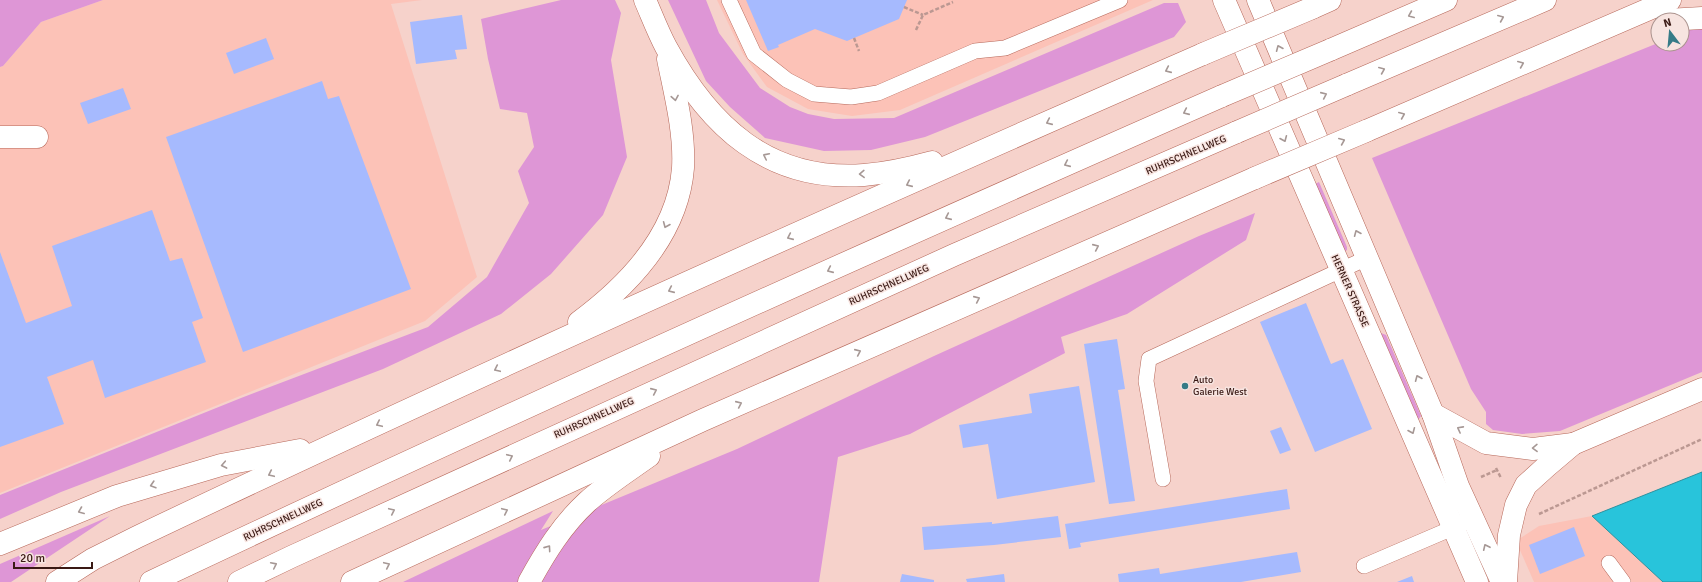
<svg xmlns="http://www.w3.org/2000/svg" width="1702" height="582" font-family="Signika,sans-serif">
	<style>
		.built { fill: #fcc2b7 }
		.green { fill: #de96d6 }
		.water { fill: #28c4db; stroke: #2d919f }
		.building { fill: #a6bafe }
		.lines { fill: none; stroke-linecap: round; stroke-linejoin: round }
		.lane-casing { stroke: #b66759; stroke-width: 16 }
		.street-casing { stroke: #b66759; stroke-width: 23 }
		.primary-casing { stroke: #b66759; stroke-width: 23 }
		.highway-casing { stroke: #b66759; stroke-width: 23 }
		.path { stroke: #bb9892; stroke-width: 2.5; stroke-dasharray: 4 2; stroke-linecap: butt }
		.lane { stroke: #fff; stroke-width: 15 }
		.street { stroke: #fff; stroke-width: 22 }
		.primary { stroke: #fff; stroke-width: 22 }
		.highway { stroke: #fff; stroke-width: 22 }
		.highway-bridge-casing { stroke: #b66759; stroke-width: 23; stroke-linecap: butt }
		.highway-bridge { stroke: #fff; stroke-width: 22 }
		.oneway { stroke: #a69895 }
		.poi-dot { fill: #357b87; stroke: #f7e4e0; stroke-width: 1.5 }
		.labels { text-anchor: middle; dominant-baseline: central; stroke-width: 3; stroke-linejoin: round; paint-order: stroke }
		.street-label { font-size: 10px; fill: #3a1914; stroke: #f7e4e0 }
		.poi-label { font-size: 10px; fill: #3a1914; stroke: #f7e4e0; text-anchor: start }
	</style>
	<rect width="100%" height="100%" fill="#f6d2cb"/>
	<g class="built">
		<polygon points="103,0 422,0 391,4 477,277 425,321 0,493 0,67 3,66 41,22"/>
		<polygon points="717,0 1153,0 900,110 852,116 808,109 767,87 743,54"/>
		<polygon points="1592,516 1663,582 1534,582 1516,541 1539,526"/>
	</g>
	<g class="green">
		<polygon points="0,0 103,0 41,22 3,66 0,67"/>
		<polygon points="561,0 615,0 621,13 611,60 627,157 603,215 551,274 501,314 383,369 61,492 0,519 0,495 241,398 428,327 487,277 529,203 518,171 534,147 527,113 500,109 488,59 481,19"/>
		<polygon points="668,0 706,0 719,33 760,88 790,107 808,114 834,119 894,118 1164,3 1178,3 1186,22 1174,37 925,137 871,150 824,151 765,138 730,107 706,81"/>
		<polygon points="1702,25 1702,372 1560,431 1522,434 1493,430 1486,424 1486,412 1471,389 1372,158 1658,43 1682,44 1682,33"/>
		<polygon points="1319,182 1347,247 1347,250 1344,252 1311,186"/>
		<polygon points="1255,213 1246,240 1127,314 1061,337 1065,353 910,434 838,457 819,582 403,582 553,511 541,530 737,449 934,356 1199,236"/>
		<polygon points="1381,333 1386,335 1421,416 1418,420"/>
		<polygon points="110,516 11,582 0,582 0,564"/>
	</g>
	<polygon class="water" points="1702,472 1702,582 1663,582 1592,516"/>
	<g class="building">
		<polygon points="746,0 907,0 899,19 847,41 815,29 778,45 779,47 768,51"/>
		<polygon points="462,15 467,49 455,50 457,59 416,64 410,22"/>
		<polygon points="266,38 274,59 234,74 226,53"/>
		<polygon points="322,81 328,99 339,96 411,289 243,352 166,137"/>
		<polygon points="123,88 131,109 88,124 80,103"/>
		<polygon points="152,210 170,261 182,258 203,318 192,322 206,362 105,398 93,360 47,377 64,424 0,447 0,252 26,323 72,306 52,246"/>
		<polygon points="1306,303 1331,364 1343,359 1372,429 1315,452 1260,322"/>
		<polygon points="1117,339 1125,389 1118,390 1135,501 1109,504 1084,344"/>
		<polygon points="1079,386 1095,482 997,499 988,444 963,448 959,425 1032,413 1029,394"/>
		<polygon points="1281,427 1291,450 1280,454 1270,431"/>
		<polygon points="1287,489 1290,509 1080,543 1081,547 1069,549 1065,524"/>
		<polygon points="1058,516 1061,537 994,545 924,550 922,527 992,522 992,524"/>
		<polygon points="1574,527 1585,556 1540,574 1529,545"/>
		<polygon points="1297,552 1301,572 1241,582 1119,582 1118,574 1159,568 1160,574"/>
		<polygon points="902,574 934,580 934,582 900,582"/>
		<polygon points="1004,574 1005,582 967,582 966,579"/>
		<polygon points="1412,576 1414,582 1397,582"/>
	</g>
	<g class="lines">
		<g class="lane-casing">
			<g id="lane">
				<polyline points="729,0 754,54 787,80 814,94 851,97 878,93 975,51 1005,48 1120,0"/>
				<polyline points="1163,479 1146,381 1149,359 1367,258"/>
				<polyline points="1609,563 1623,582"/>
				<polyline points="1364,566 1462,524"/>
			</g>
		</g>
		<g class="street-casing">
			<polyline id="street" points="0,137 37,137"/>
		</g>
		<g class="primary-casing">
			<g id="primary">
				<polyline points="1224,0 1477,582"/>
				<polyline points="1258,0 1433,414 1458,486 1502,582"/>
			</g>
		</g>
		<g class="highway-casing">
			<g id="highway">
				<path d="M645 0C652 16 658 32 666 47 709 126 768 182 864 175 887 173 910 168 932 162"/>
				<polyline points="1312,8 1330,0"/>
				<polyline points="1667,20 1702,18"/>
				<polyline points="1330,50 1446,0"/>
				<polyline points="1346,85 1545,0"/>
				<polyline points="1366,131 1670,0"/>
				<path d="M579 322C629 285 678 233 683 168 685 132 675 94 668 59"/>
				<polyline points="1433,414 1486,443 1533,449 1573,444"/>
				<polyline points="0,544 117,496 221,465 300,450"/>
				<path d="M57 582 93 559 137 537C489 369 846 210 1203 54"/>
				<path d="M151 582C505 414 863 254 1222 96"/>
				<polyline points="239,582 291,557 954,255 1237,132"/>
				<polyline points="352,582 703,420 1255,178"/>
				<path d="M529 582C545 553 562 525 587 502 606 485 628 471 649 456"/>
				<polyline points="1506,582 1509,535 1516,505 1526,485 1547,466 1573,444 1702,389"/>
			</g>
		</g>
		<g class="path">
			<polyline points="904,7 923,15"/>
			<polyline points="916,30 923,15 953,2"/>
			<polyline points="854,38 859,51"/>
			<polyline points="1496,468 1501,478"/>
			<polyline points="1481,477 1497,470"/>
			<polyline points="1539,514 1702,439"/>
		</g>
		<use href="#lane" class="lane"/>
		<use href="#street" class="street"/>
		<use href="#primary" class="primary"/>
		<use href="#highway" class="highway"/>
		<g class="highway-bridge-casing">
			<g id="highway-bridge">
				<polyline points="1203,54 1312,8"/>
				<polyline points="1222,96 1330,50"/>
				<polyline points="1237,132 1346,85"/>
				<polyline points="1255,178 1366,131"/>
			</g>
		</g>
		<use href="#highway-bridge" class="highway-bridge"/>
	</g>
	<defs><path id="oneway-chevron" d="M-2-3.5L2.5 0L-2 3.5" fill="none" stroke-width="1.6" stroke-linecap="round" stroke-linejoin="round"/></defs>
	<g class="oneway">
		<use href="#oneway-chevron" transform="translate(1411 15) rotate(157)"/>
		<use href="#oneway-chevron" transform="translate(1501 18) rotate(-23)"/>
		<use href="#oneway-chevron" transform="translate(1279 48) rotate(-113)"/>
		<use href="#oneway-chevron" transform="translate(1521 64) rotate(-23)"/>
		<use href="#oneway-chevron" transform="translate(1168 70) rotate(156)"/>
		<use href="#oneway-chevron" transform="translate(1382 70) rotate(-23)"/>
		<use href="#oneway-chevron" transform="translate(1324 95) rotate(-24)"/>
		<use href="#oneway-chevron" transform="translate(675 98) rotate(80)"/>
		<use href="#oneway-chevron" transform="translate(1186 112) rotate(156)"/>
		<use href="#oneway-chevron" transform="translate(1402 115) rotate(-23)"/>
		<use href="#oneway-chevron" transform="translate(1049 122) rotate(156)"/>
		<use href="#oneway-chevron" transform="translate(1284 139) rotate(67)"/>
		<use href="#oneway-chevron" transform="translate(1342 141) rotate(-23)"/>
		<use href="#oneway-chevron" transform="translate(766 156) rotate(-154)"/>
		<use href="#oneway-chevron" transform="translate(1067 164) rotate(156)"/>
		<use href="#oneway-chevron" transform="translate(862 174) rotate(178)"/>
		<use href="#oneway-chevron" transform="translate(909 184) rotate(156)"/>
		<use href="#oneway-chevron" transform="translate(948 217) rotate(156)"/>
		<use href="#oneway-chevron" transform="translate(666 225) rotate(113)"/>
		<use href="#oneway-chevron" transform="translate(1357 233) rotate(-113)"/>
		<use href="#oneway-chevron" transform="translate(790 237) rotate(156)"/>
		<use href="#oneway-chevron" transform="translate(1096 247) rotate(-24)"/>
		<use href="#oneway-chevron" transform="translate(830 270) rotate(156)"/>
		<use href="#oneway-chevron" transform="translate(671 290) rotate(156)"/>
		<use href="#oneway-chevron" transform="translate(977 299) rotate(-24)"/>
		<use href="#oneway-chevron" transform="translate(858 352) rotate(-24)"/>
		<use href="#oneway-chevron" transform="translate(497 369) rotate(155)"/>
		<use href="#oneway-chevron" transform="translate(1418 378) rotate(-113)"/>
		<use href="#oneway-chevron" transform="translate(654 391) rotate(-24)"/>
		<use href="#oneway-chevron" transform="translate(739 404) rotate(-24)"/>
		<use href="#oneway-chevron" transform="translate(379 424) rotate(155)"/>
		<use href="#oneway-chevron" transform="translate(1460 429) rotate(-152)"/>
		<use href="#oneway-chevron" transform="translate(1412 431) rotate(67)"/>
		<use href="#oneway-chevron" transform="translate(1535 448) rotate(179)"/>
		<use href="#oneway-chevron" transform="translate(510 457) rotate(-25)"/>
		<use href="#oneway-chevron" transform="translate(224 465) rotate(169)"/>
		<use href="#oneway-chevron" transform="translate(271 474) rotate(155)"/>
		<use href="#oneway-chevron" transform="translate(153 485) rotate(163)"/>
		<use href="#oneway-chevron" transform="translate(81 511) rotate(158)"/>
		<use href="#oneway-chevron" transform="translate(392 511) rotate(-25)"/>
		<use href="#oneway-chevron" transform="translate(505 511) rotate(-25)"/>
		<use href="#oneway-chevron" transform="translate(1486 547) rotate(-115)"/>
		<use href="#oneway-chevron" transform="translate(548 548) rotate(-55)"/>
		<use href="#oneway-chevron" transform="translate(274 565) rotate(-26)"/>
		<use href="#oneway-chevron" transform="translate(387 565) rotate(-25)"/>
	</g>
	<circle class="poi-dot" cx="1185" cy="386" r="4"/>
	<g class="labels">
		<g class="street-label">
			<text transform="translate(1186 155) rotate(-23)">RUHRSCHNELLWEG</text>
			<text transform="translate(889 285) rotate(-24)">RUHRSCHNELLWEG</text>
			<text transform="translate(1350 291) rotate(66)">HERNER STRASSE</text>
			<text transform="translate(594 418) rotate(-24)">RUHRSCHNELLWEG</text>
			<text transform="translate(283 520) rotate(-25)">RUHRSCHNELLWEG</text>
		</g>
		<g class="poi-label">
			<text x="1193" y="380">Auto<tspan x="1193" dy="12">Galerie West</tspan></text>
		</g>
	</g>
	<g transform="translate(1670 32) rotate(344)"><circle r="19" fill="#f7e4e0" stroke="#ab938e"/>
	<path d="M0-3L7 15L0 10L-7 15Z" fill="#357b87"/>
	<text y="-6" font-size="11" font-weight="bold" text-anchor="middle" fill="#3a1914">N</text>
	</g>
	<path d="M14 562v6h78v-6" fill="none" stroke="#3a1914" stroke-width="2"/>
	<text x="20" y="562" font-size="12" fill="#3a1914" stroke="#f7e4e0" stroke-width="3" paint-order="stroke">20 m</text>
</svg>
